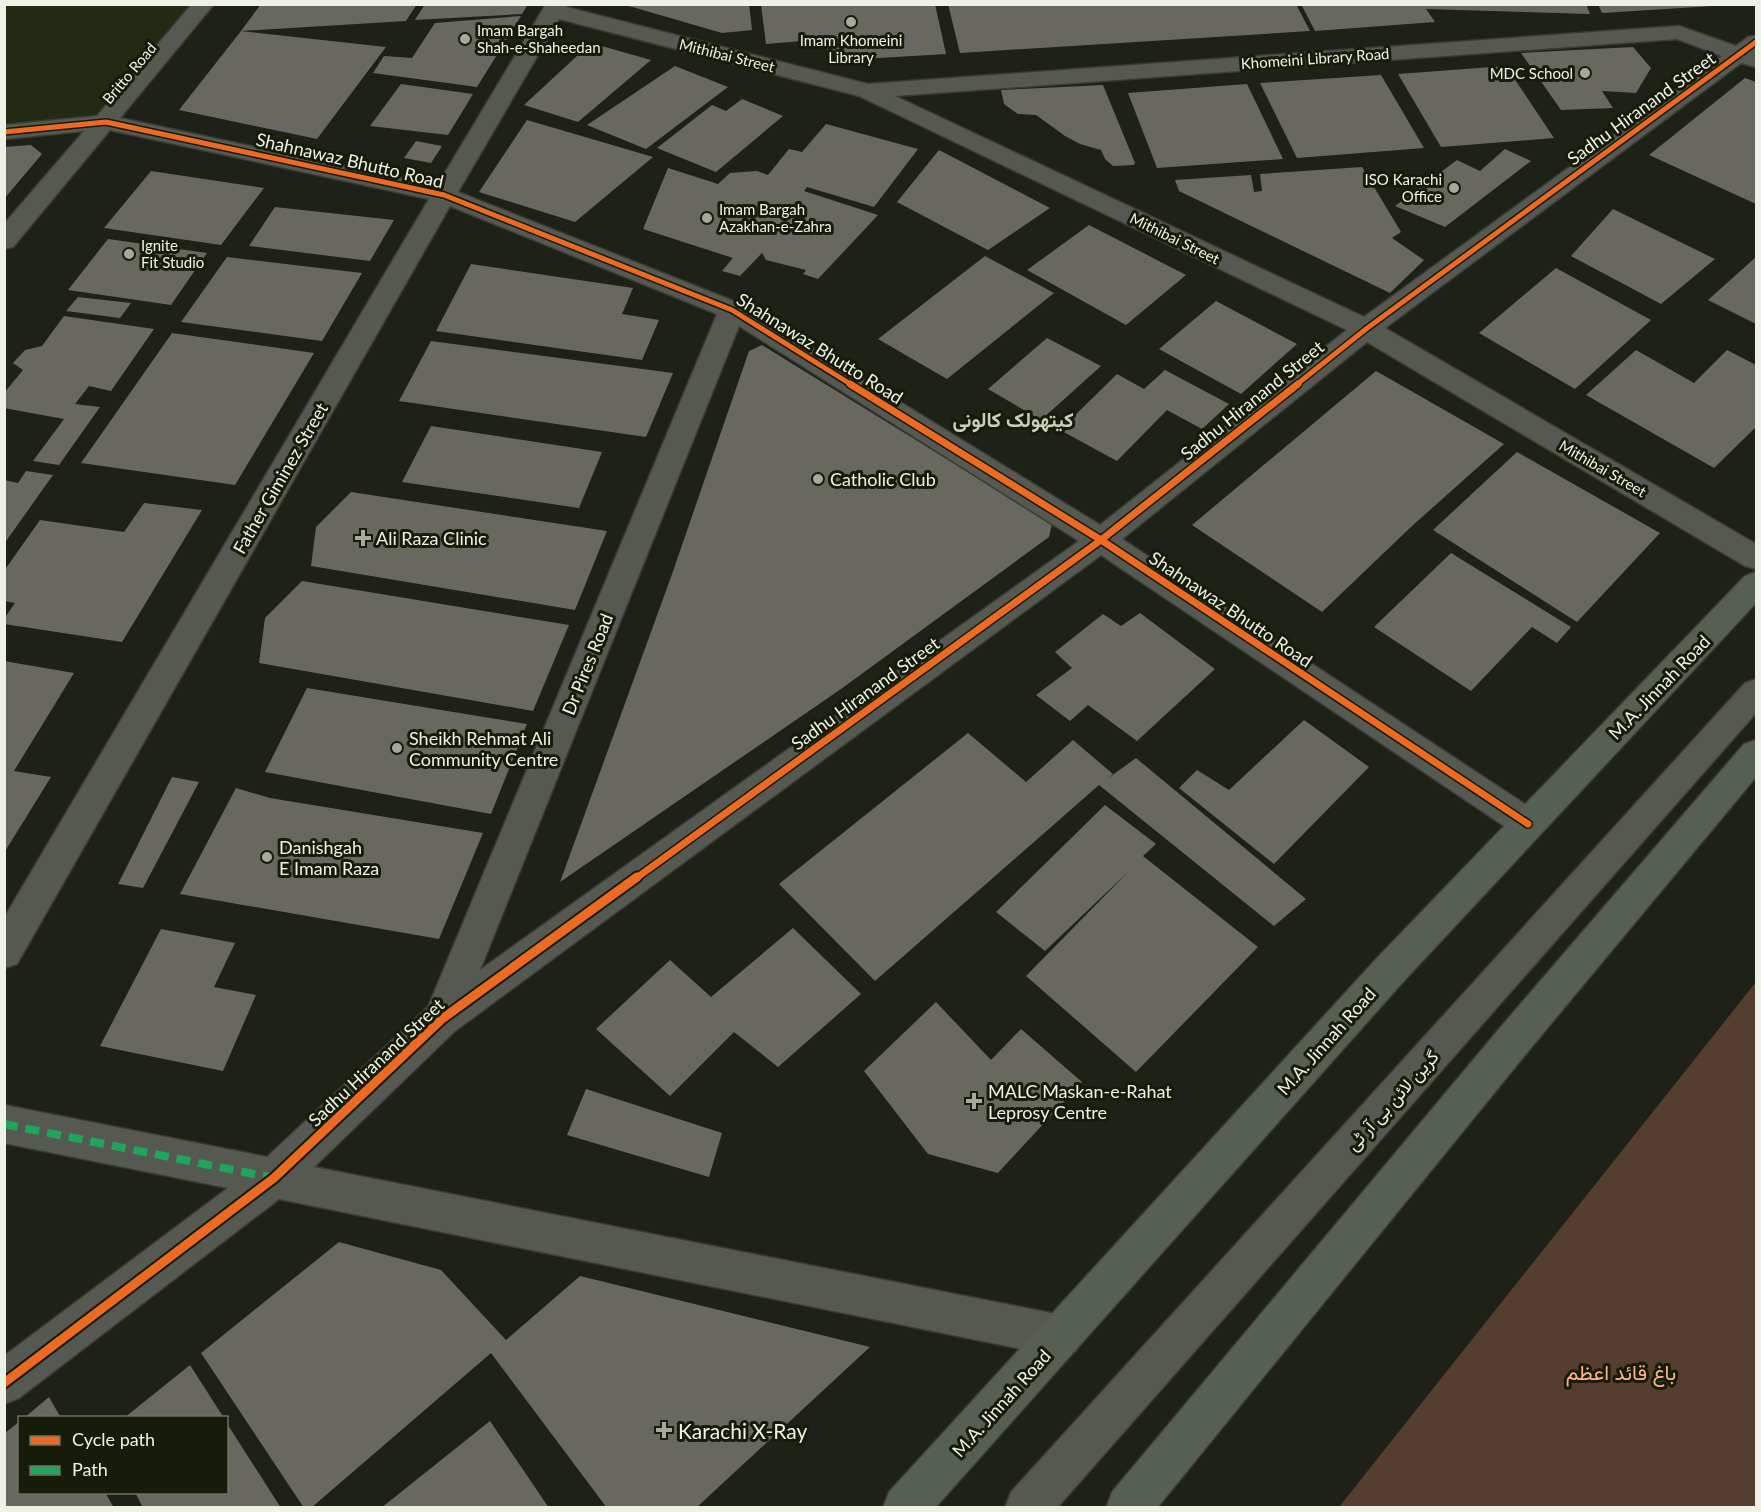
<svg xmlns="http://www.w3.org/2000/svg" width="1761" height="1512" font-family="Lato,Vazirmatn,sans-serif">
	<style>
		.built { fill: #222a14 }
		.green { fill: #553e2d }
		.building { fill: #686860 }
		.lines { fill: none; stroke-linecap: round; stroke-linejoin: round }
		.minor-casing { stroke: #3a3c34; stroke-width: 3 }
		.highway-casing { stroke: #3a3c34; stroke-width: 3 }
		.minor { fill: #565852; fill-rule: evenodd }
		.highway { fill: #555f54; fill-rule: evenodd }
		.quiet { stroke: #20a55d; stroke-width: 8; stroke-dasharray: 14 8; stroke-linecap: butt }
		.cycleway-far2-casing { stroke: #161b0a; stroke-width: 8 }
		.cycleway-far1-casing { stroke: #161b0a; stroke-width: 10 }
		.cycleway-casing { stroke: #161b0a; stroke-width: 13 }
		.cycleway-far2 { stroke: #ed6a23; stroke-width: 5 }
		.cycleway-far1 { stroke: #ed6a23; stroke-width: 7 }
		.cycleway { stroke: #ed6a23; stroke-width: 9 }
		.poi-dot { fill: #a5a99e; stroke: #161b0a; stroke-width: 2 }
		.labels { text-anchor: middle; dominant-baseline: central; stroke-width: 6; stroke-linejoin: round; paint-order: stroke }
		.far-poi-label { font-size: 15px; fill: #eef2e6; stroke: #161b0a; text-anchor: start }
		.far-street-label { font-size: 15px; fill: #eef2e6; stroke: #161b0a }
		.street-label { font-size: 18px; fill: #eef2e6; stroke: #161b0a }
		.poi-label { font-size: 18px; fill: #eef2e6; stroke: #161b0a; text-anchor: start }
		.neighbourhood-label { font-size: 20px; font-weight: bold; fill: #c8d0ba; stroke: #161b0a }
		.near-park-label { font-size: 21px; fill: #fbb385; stroke: #161b0a }
		.near-poi-label { font-size: 21px; fill: #eef2e6; stroke: #161b0a; text-anchor: start }
	</style>
	<rect width="100%" height="100%" fill="#1e2117"/>
	<polygon class="built" points="4,5 204,5 106,122 5,132"/>
	<polygon class="green" points="1756,982 1756,1507 1339,1507"/>
	<g class="building">
		<polygon points="261,4 417,4 406,21 241,31"/>
		<polygon points="425,4 528,4 522,14 415,20"/>
		<polygon points="622,4 749,4 752,30 722,33"/>
		<polygon points="776,4 935,4 946,54 828,61 826,39 766,44 761,5"/>
		<polygon points="948,4 1296,4 1310,31 960,53"/>
		<polygon points="1301,4 1586,4 1590,14 1426,9 1435,22 1315,31"/>
		<polygon points="1598,4 1713,4 1713,6 1602,13"/>
		<polygon points="521,16 477,87 373,73 384,56 412,58 435,23"/>
		<polygon points="241,31 386,47 317,139 179,110"/>
		<polygon points="591,43 651,60 578,122 524,105"/>
		<polygon points="1633,47 1651,68 1636,93 1602,91 1613,108 1561,110 1521,53"/>
		<polygon points="675,66 728,87 646,149 587,125"/>
		<polygon points="1506,66 1554,138 1441,147 1398,74"/>
		<polygon points="1381,75 1424,148 1297,158 1260,83"/>
		<polygon points="1745,78 1756,82 1756,204 1649,155"/>
		<polygon points="401,84 473,94 448,135 370,126"/>
		<polygon points="1247,84 1283,159 1157,168 1128,93"/>
		<polygon points="1103,85 1135,163 1134,165 1113,166 1105,159 1101,150 1080,144 1065,136 1036,115 1018,114 1004,104 1001,90"/>
		<polygon points="742,99 783,116 716,172 657,148 712,105 726,111"/>
		<polygon points="527,120 653,157 575,222 479,192"/>
		<polygon points="826,124 918,149 874,207 807,187 804,191 878,215 818,279 803,274 806,270 766,260 762,253 740,276 722,271 733,258 643,229 668,168 718,184 730,173 757,171 768,175 789,149 802,152"/>
		<polygon points="416,141 442,146 431,163 404,158"/>
		<polygon points="31,145 42,154 4,199 4,147"/>
		<polygon points="1505,149 1531,161 1445,227 1395,206 1457,160 1480,171"/>
		<polygon points="939,150 1050,208 988,250 897,202"/>
		<polygon points="1362,167 1401,232 1392,238 1424,260 1390,293 1179,191 1175,180 1251,175 1254,192 1262,191 1260,174"/>
		<polygon points="151,171 264,188 221,245 104,228"/>
		<polygon points="275,207 394,220 370,261 249,246"/>
		<polygon points="1613,209 1715,259 1661,304 1571,256"/>
		<polygon points="1089,225 1186,275 1126,325 1027,270"/>
		<polygon points="108,239 207,253 171,305 68,290"/>
		<polygon points="985,256 1054,293 947,379 878,339"/>
		<polygon points="227,257 362,273 322,341 181,322"/>
		<polygon points="1756,257 1756,324 1708,300"/>
		<polygon points="471,264 633,288 622,314 659,320 642,360 436,331"/>
		<polygon points="1556,268 1651,320 1575,389 1479,333"/>
		<polygon points="78,297 131,303 120,318 66,311"/>
		<polygon points="1216,301 1297,344 1241,394 1159,349"/>
		<polygon points="64,316 154,329 111,391 89,386 75,404 100,407 59,465 33,461 64,419 4,408 4,393 23,370 13,363 25,350 42,346"/>
		<polygon points="172,333 314,353 235,485 81,463"/>
		<polygon points="1047,338 1101,366 1041,420 988,389"/>
		<polygon points="431,341 673,373 646,437 399,401"/>
		<polygon points="762,345 1052,524 1049,537 841,689 560,882 671,577 749,351"/>
		<polygon points="1636,350 1694,383 1727,350 1756,365 1756,427 1714,468 1586,395"/>
		<polygon points="1165,370 1229,404 1202,429 1167,410 1117,461 1060,430 1117,374 1144,389"/>
		<polygon points="1376,371 1504,444 1412,526 1322,612 1192,525"/>
		<polygon points="431,426 602,452 579,508 402,482"/>
		<polygon points="1517,452 1660,533 1577,622 1433,530"/>
		<polygon points="26,471 53,475 4,544 4,480 18,483"/>
		<polygon points="351,492 607,531 575,610 311,566 316,527"/>
		<polygon points="144,503 202,510 122,642 4,624 4,619 15,603 4,601 4,571 40,520 124,532"/>
		<polygon points="1451,553 1571,627 1557,643 1532,627 1471,691 1374,627"/>
		<polygon points="302,581 569,625 533,711 259,663 265,618"/>
		<polygon points="1140,613 1215,669 1137,741 1088,705 1070,721 1036,695 1072,668 1055,652 1103,614 1121,626"/>
		<polygon points="4,661 74,673 14,771 51,777 4,853"/>
		<polygon points="307,688 527,724 491,814 265,772"/>
		<polygon points="1304,720 1369,767 1274,864 1179,788 1197,770 1229,790"/>
		<polygon points="968,733 1026,782 1073,740 1113,774 1107,779 1136,758 1306,899 1274,926 1099,785 875,981 779,884"/>
		<polygon points="172,777 199,782 143,888 118,884"/>
		<polygon points="236,788 270,798 483,833 439,939 180,894"/>
		<polygon points="1105,805 1156,844 1143,856 1258,947 1136,1072 1026,976 1128,872 1045,951 996,912"/>
		<polygon points="793,928 861,994 778,1067 734,1032 670,1096 596,1029 670,960 711,997"/>
		<polygon points="161,929 235,943 214,987 256,995 223,1071 100,1046"/>
		<polygon points="936,1002 991,1060 1021,1029 1082,1082 998,1173 928,1154 864,1071"/>
		<polygon points="586,1089 722,1133 709,1177 567,1135"/>
		<polygon points="339,1242 441,1270 506,1340 580,1276 870,1347 696,1508 607,1508 491,1353 311,1508 304,1508 201,1353"/>
		<polygon points="190,1365 224,1418 124,1418"/>
		<polygon points="49,1397 61,1418 24,1418"/>
		<polygon points="20,1421 20,1492 105,1492 114,1508 5,1508 5,1433"/>
		<polygon points="490,1421 549,1508 381,1508"/>
		<polygon points="226,1422 281,1508 143,1508 135,1492 226,1492"/>
	</g>
	<g class="lines">
		<g class="minor-casing">
			<g id="minor">
				<path d="M192 4H214L120 118 437 186 546 4H567L566 7 868 84 1679 26 1736 46 1748 37 1756 36V67L1741 63 1385 328 1756 544V569L1745 566 1367 342 1122 539 1540 814 1545 824 1540 834 1528 839 1516 834 1101 555 455 1031 314 1167 1061 1315 1076 1321 1082 1336 1076 1351 1061 1357 279 1199 19 1398 4 1404V1356L228 1188 4 1143V1105L267 1157 428 1007 717 314 450 206 17 964 4 968V918L429 199 110 130 13 247 4 249V224L84 131 4 139V125L97 116ZM559 19 859 96 1347 330 1100 525 741 304 458 192ZM1677 39 1722 56 1364 317 895 96ZM739 326 1079 541 480 970Z"/>
				<polygon points="1756,679 1756,713 1057,1508 1005,1508 1011,1492 1745,683"/>
			</g>
		</g>
		<g class="highway-casing">
			<g id="highway">
				<polygon points="1756,572 1756,603 1403,982 935,1508 883,1508 889,1492 1377,958 1745,576"/>
				<polygon points="1756,740 1756,777 1525,1055 1157,1508 1106,1508 1112,1492 1499,1029 1744,744"/>
			</g>
		</g>
		<use href="#minor" class="minor"/>
		<use href="#highway" class="highway"/>
		<polyline class="quiet" points="4,1124 274,1178"/>
		<g class="cycleway-far2-casing">
			<g id="cycleway-far2">
				<polyline points="4,132 106,122 444,195 732,310 852,385"/>
				<polyline points="1296,385 1366,329 1756,42"/>
			</g>
		</g>
		<g class="cycleway-far1-casing">
			<g id="cycleway-far1">
				<polyline points="850,384 1101,540 1528,824"/>
				<polyline points="635,879 1101,540 1298,384"/>
			</g>
		</g>
		<g class="cycleway-casing">
			<polyline id="cycleway" points="4,1383 274,1178 442,1019 637,877"/>
		</g>
		<use href="#cycleway-far2" class="cycleway-far2"/>
		<use href="#cycleway-far1" class="cycleway-far1"/>
		<use href="#cycleway" class="cycleway"/>
	</g>
	<g class="poi-dot">
		<circle cx="851" cy="22" r="6"/>
		<circle cx="465" cy="39" r="6"/>
		<circle cx="1585" cy="73" r="6"/>
		<circle cx="1454" cy="188" r="6"/>
		<circle cx="707" cy="218" r="6"/>
		<circle cx="129" cy="254" r="6"/>
		<circle cx="818" cy="479" r="6"/>
		<path d="M360 529h6v6h6v6h-6v6h-6v-6h-6v-6h6z"/>
		<circle cx="397" cy="748" r="6"/>
		<circle cx="267" cy="857" r="6"/>
		<path d="M971 1092h6v6h6v6h-6v6h-6v-6h-6v-6h6z"/>
		<path d="M661 1421h6v6h6v6h-6v6h-6v-6h-6v-6h6z"/>
	</g>
	<g class="labels">
		<g class="far-poi-label">
			<text x="477" y="30">Imam Bargah<tspan x="477" dy="17">Shah-e-Shaheedan</tspan></text>
			<text x="851" y="40" text-anchor="middle">Imam Khomeini<tspan x="851" dy="17">Library</tspan></text>
			<text x="1573" y="73" text-anchor="end">MDC School</text>
			<text x="1442" y="179" text-anchor="end">ISO Karachi<tspan x="1442" dy="17">Office</tspan></text>
			<text x="719" y="209">Imam Bargah<tspan x="719" dy="17">Azakhan-e-Zahra</tspan></text>
			<text x="141" y="245">Ignite<tspan x="141" dy="17">Fit Studio</tspan></text>
		</g>
		<g class="far-street-label">
			<text transform="translate(727 55) rotate(14)">Mithibai Street</text>
			<text transform="translate(1315 58) rotate(-4)">Khomeini Library Road</text>
			<text transform="translate(129 73) rotate(-50)">Britto Road</text>
			<text transform="translate(1175 238) rotate(26)">Mithibai Street</text>
			<text transform="translate(1603 468) rotate(30)">Mithibai Street</text>
		</g>
		<g class="street-label">
			<text transform="translate(1641 108) rotate(-36)">Sadhu Hiranand Street</text>
			<text transform="translate(350 160) rotate(13)">Shahnawaz Bhutto Road</text>
			<text transform="translate(820 348) rotate(32)">Shahnawaz Bhutto Road</text>
			<text transform="translate(1252 400) rotate(-39)">Sadhu Hiranand Street</text>
			<text transform="translate(280 478) rotate(-60)">Father Giminez Street</text>
			<text transform="translate(1231 609) rotate(34)">Shahnawaz Bhutto Road</text>
			<text transform="translate(587 664) rotate(-68)">Dr Pires Road</text>
			<text transform="translate(1659 687) rotate(-46)">M.A. Jinnah Road</text>
			<text transform="translate(865 693) rotate(-36)">Sadhu Hiranand Street</text>
			<text transform="translate(1326 1041) rotate(-48)">M.A. Jinnah Road</text>
			<text transform="translate(376 1062) rotate(-43)">Sadhu Hiranand Street</text>
			<text transform="translate(1392 1100) rotate(-48)">گرین لائن بی آر ٹی</text>
			<text transform="translate(1001 1403) rotate(-48)">M.A. Jinnah Road</text>
		</g>
		<g class="poi-label">
			<text x="830" y="479">Catholic Club</text>
			<text x="376" y="538">Ali Raza Clinic</text>
			<text x="409" y="738">Sheikh Rehmat Ali<tspan x="409" dy="21">Community Centre</tspan></text>
			<text x="279" y="847">Danishgah<tspan x="279" dy="21">E Imam Raza</tspan></text>
			<text x="988" y="1091">MALC Maskan-e-Rahat<tspan x="988" dy="21">Leprosy Centre</tspan></text>
		</g>
		<g class="neighbourhood-label">
			<text x="1013" y="419">کیتھولک کالونی</text>
		</g>
		<g class="near-park-label">
			<text x="1621" y="1371">باغ قائد اعظم</text>
		</g>
		<g class="near-poi-label">
			<text x="678" y="1430">Karachi X-Ray</text>
		</g>
	</g>
	<rect width="1761" height="1512" fill="none" stroke="#eef2e6" stroke-width="12"/>
	<rect x="18" y="1416" width="210" height="78" fill="#161b0a" stroke="#6c7162" stroke-width="1.5"/>
	<rect x="30" y="1436" width="30" height="9" fill="#ed6a23" stroke="#6c7162" stroke-width="1.5"/>
	<text x="72" y="1446" font-size="18" fill="#eef2e6">Cycle path</text>
	<rect x="30" y="1466" width="30" height="9" fill="#20a55d" stroke="#6c7162" stroke-width="1.5"/>
	<text x="72" y="1476" font-size="18" fill="#eef2e6">Path</text>
</svg>
